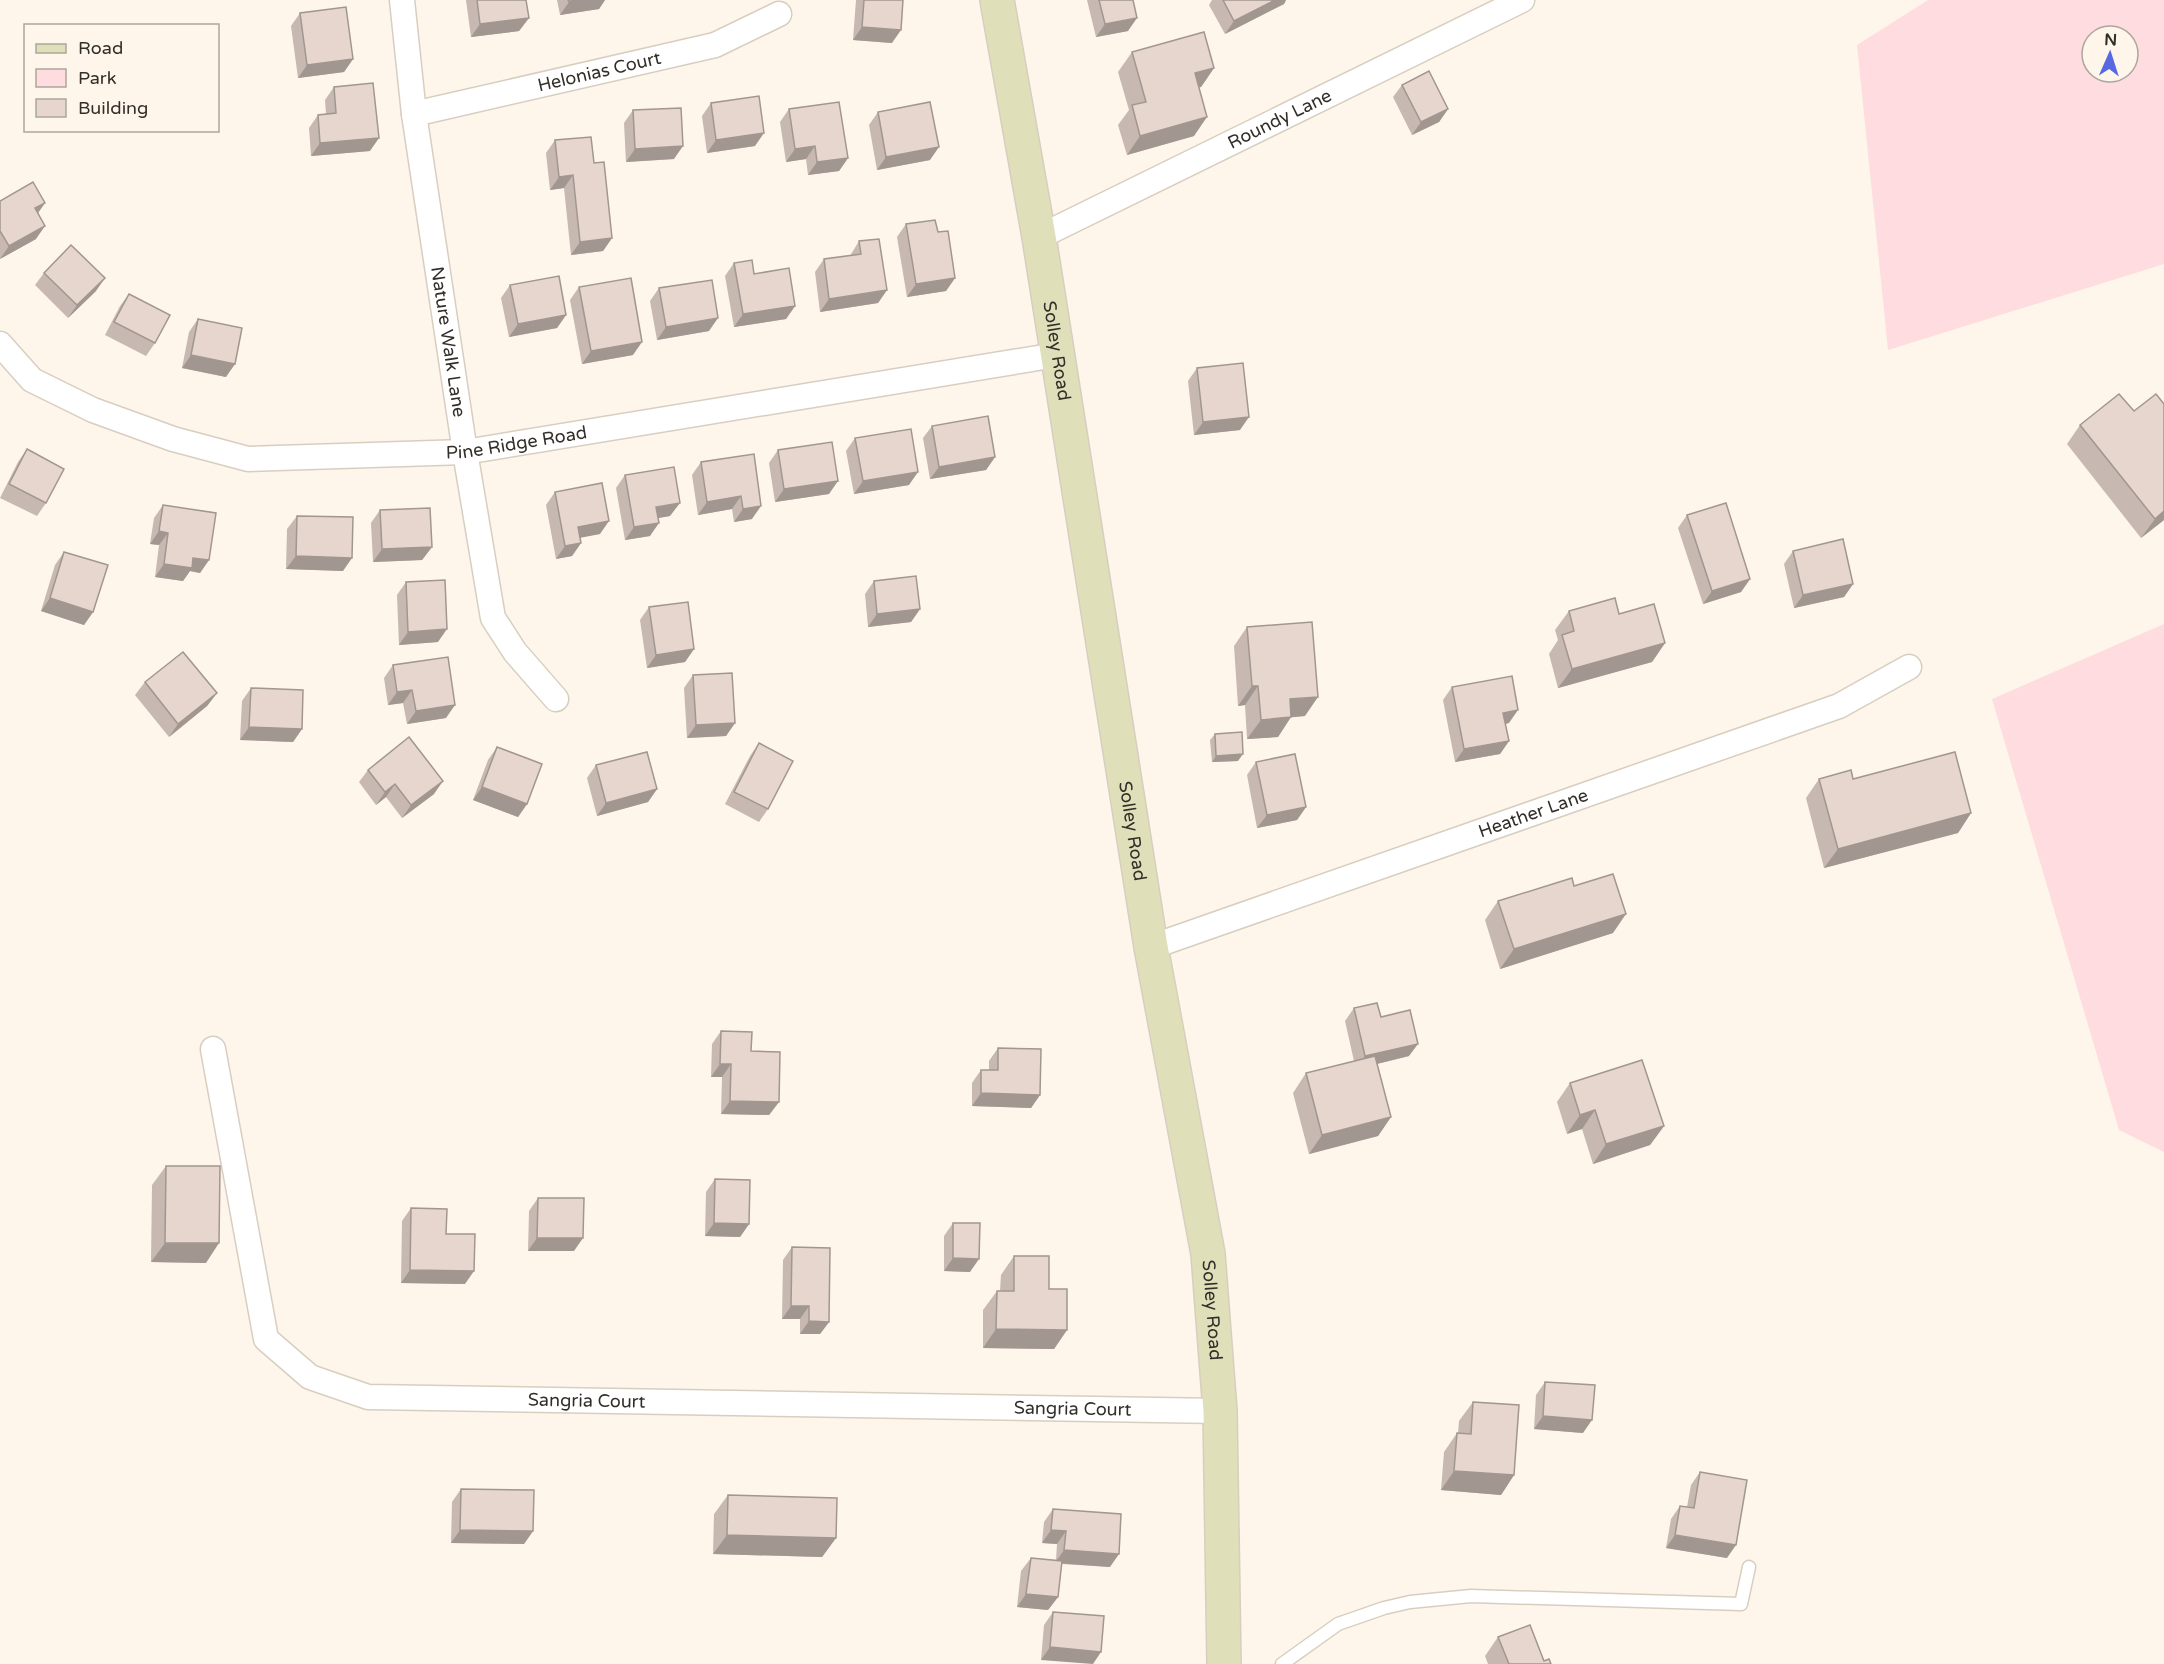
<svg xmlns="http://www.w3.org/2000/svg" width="2164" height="1664" font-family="'Varela Round',sans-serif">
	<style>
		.green { fill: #fedcdf; fill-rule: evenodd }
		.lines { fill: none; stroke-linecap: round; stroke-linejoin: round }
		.lane-casing { stroke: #d8cec0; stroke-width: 15 }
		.street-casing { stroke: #d8cec0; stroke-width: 27 }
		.secondary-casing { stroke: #d8cec0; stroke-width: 36 }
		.lane { stroke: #fff; stroke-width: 12 }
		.street { stroke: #fff; stroke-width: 24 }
		.secondary { stroke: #dfdfba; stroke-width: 33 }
		.wall { fill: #c7b8b1 }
		.shaded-wall { fill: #a29690 }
		.building { fill: #e7d6ce; stroke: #a29690; stroke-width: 1.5 }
		.labels { text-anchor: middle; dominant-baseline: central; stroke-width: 5; stroke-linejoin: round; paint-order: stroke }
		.street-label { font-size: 18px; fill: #322e29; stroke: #fef6eb }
	</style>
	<rect width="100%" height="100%" fill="#fef6eb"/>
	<g class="green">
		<path d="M1928 0H2164V264L1888 350 1857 45ZM2092 36H2128V72H2092Z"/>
		<polygon points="2164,624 2164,1152 2119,1130 1992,699"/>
	</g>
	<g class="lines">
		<g class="lane-casing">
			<polyline id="lane" points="1282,1664 1338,1624 1384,1608 1410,1602 1471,1596 1741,1604 1749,1567"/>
		</g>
		<g class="street-casing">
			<g id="street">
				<path id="s1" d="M402 0 414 114 465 452 493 618 515 652 556 699"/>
				<path id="s2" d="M414 114 715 45 779 14"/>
				<path id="s3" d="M1039 237 1522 0"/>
				<path id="s4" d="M0 344 32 380 93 410 173 439 248 459 465 452 1056 355"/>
				<path id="s5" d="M1151 947 1839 706 1909 667"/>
				<path id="s6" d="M213 1049 266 1339 310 1377 368 1397 1220 1411"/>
			</g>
		</g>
		<g class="secondary-casing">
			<g id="secondary">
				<path id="s7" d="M997 0 1039 237 1151 947 1208 1254 1220 1411 1224 1664"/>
			</g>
		</g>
		<use href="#lane" class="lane"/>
		<use href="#street" class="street"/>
		<use href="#secondary" class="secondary"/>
	</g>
	<g class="wall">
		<polygon points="466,0 526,0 529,18 519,31 471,37"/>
		<polygon points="557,0 605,0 599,9 560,15"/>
		<polygon points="856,0 903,0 892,43 853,40"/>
		<polygon points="1087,0 1133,0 1128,31 1096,37"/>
		<polygon points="1212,0 1286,0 1284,4 1225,34 1209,5"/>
		<polygon points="300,13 353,59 344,72 298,78 291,26"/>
		<polygon points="1132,52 1214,68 1201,87 1199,87 1194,136 1127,155 1118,125 1129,110 1118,72"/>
		<polygon points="1402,85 1448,109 1439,122 1412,135 1393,97"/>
		<polygon points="334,87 370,151 311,156 309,128 318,115 326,114 325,100"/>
		<polygon points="711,103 755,146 707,153 702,116"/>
		<polygon points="789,109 848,158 839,171 808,175 806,159 786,162 780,122"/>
		<polygon points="633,110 674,159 626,162 624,123"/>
		<polygon points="878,112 930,160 877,170 869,125"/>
		<polygon points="555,140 594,163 612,238 603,251 571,255 564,188 550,190 546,153"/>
		<polygon points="0,201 38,213 36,239 0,259"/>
		<polygon points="906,224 938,232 955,278 946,291 907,297 897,237"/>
		<polygon points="859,241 887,290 878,303 820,312 815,272 824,259 850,256"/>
		<polygon points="734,263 754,274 795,306 786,319 734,327 725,276"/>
		<polygon points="44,273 96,291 68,318 35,285"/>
		<polygon points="510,285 566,315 557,328 509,337 501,298"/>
		<polygon points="579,287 633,355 582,364 570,300"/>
		<polygon points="659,288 709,331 657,340 650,301"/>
		<polygon points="129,294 155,343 146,356 105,335 120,306"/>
		<polygon points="198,319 226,377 182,368 189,332"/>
		<polygon points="1197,368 1240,430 1194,435 1188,381"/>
		<polygon points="2164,404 2164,520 2141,538 2067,444 2080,425"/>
		<polygon points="932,426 995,457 986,470 930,479 923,438"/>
		<polygon points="855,438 909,485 854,494 846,451"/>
		<polygon points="27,449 46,503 37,516 0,498 18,462"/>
		<polygon points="778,450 829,494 775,502 769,463"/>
		<polygon points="754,454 752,519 734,522 732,509 698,515 692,475 701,462"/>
		<polygon points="625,475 670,516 658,518 650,536 625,540 616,488"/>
		<polygon points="555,492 600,534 580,537 581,543 572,556 556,559 546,505"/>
		<polygon points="163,505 209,560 200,573 190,571 183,581 155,577 159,545 150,544 154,518"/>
		<polygon points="380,510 432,547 422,560 373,562 371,523"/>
		<polygon points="1687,515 1750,579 1741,592 1703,604 1678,528"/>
		<polygon points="297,516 343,571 286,569 287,529"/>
		<polygon points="1793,551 1853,584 1844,597 1794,608 1784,564"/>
		<polygon points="64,552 93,612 84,625 41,611 55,565"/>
		<polygon points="874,581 920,609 911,622 868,627 865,594"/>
		<polygon points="406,582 438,642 399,645 397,595"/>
		<polygon points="649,607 694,649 685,662 647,668 640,620"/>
		<polygon points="1569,611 1619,614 1665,643 1652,662 1558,688 1549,654 1558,640 1555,630"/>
		<polygon points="1247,627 1305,716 1291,717 1278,737 1247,739 1245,705 1238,706 1234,646"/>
		<polygon points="393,665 446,718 407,724 403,703 388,705 384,678"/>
		<polygon points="693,675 735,723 726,736 687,738 684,688"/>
		<polygon points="145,682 217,693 207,706 169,737 135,695"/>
		<polygon points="1452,687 1509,723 1505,724 1509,741 1500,754 1455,762 1443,700"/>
		<polygon points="251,688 302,729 293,742 240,740 242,701"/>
		<polygon points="1215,734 1238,761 1212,762 1210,740"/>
		<polygon points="759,743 768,809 759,822 725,804 750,756"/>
		<polygon points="497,747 527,804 518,817 473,800 488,760"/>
		<polygon points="1256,762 1306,807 1297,820 1257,828 1247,775"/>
		<polygon points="596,765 657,789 648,802 597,816 587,778"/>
		<polygon points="368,770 434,794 402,818 386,797 376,805 359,782"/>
		<polygon points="1819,779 1853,779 1971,813 1958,833 1824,868 1806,798"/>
		<polygon points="1574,886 1613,933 1500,969 1485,920 1498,901"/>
		<polygon points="1354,1008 1381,1017 1409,1056 1377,1064 1391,1117 1378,1136 1309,1154 1293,1093 1306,1073 1354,1061 1345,1021"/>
		<polygon points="721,1031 779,1102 769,1115 721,1114 722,1077 711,1077 712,1044"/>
		<polygon points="998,1048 1040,1095 1031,1108 972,1106 972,1083 981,1070 989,1070 989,1061"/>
		<polygon points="1570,1083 1664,1126 1650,1145 1593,1164 1582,1129 1567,1134 1557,1102"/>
		<polygon points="166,1166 206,1263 151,1262 152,1185"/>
		<polygon points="715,1179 749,1224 740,1237 705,1236 706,1192"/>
		<polygon points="538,1198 574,1251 528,1251 529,1211"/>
		<polygon points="411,1208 446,1234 465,1284 401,1283 402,1221"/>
		<polygon points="953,1223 970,1272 944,1271 944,1236"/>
		<polygon points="792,1247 829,1322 820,1334 800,1334 800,1319 782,1319 783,1260"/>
		<polygon points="1014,1256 1049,1289 1067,1330 1054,1349 983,1348 983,1310 997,1291 1000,1291 1001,1275"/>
		<polygon points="1545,1382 1583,1433 1534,1429 1536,1395"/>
		<polygon points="1473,1402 1514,1475 1501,1495 1441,1490 1444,1452 1457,1433 1458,1433 1459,1421"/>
		<polygon points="1700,1472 1727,1558 1666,1548 1671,1519 1680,1506 1687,1507 1691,1485"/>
		<polygon points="461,1489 533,1531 524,1544 451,1543 452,1502"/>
		<polygon points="728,1495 836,1538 822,1557 713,1554 714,1514"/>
		<polygon points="1053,1509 1110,1567 1062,1564 1058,1597 1048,1610 1017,1607 1021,1571 1031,1558 1056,1560 1057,1544 1042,1543 1044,1522"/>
		<polygon points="1053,1612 1101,1652 1041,1660 1044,1625"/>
		<polygon points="1498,1637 1551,1664 1488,1664 1485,1656"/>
	</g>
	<g class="shaded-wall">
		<polygon points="581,0 605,0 599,9 560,15 569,2"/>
		<polygon points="1275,0 1286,0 1284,4 1225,34 1234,21"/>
		<polygon points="529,18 519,31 471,37 480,24"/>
		<polygon points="1137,18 1128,31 1096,37 1105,24"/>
		<polygon points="862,27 901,30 892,43 853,40"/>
		<polygon points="353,59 344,72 298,78 307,65"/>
		<polygon points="1214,68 1201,87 1181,93 1195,73"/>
		<polygon points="1448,109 1439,122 1412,135 1421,122"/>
		<polygon points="1207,117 1194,136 1127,155 1140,136"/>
		<polygon points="764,133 755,146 707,153 716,140"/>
		<polygon points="379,138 370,151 311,156 320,143"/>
		<polygon points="683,146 674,159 626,162 635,149"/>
		<polygon points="815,146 806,159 786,162 795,149"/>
		<polygon points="939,147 930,160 877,170 886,157"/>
		<polygon points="848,158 839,171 808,175 817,162"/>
		<polygon points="573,175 564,188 550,190 559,177"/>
		<polygon points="45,203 36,216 35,208"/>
		<polygon points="45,226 36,239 0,259 9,246"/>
		<polygon points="612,238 603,251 571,255 580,242"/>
		<polygon points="105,278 96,291 68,318 77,305"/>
		<polygon points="955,278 946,291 907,297 916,284"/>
		<polygon points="887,290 878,303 820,312 829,299"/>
		<polygon points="795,306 786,319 734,327 743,314"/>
		<polygon points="566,315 557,328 509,337 518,324"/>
		<polygon points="718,318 709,331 657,340 666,327"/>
		<polygon points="642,342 633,355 582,364 591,351"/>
		<polygon points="191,355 235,364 226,377 182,368"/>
		<polygon points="1249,417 1240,430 1194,435 1203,422"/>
		<polygon points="995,457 986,470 930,479 939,467"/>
		<polygon points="918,472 909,485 854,494 863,481"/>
		<polygon points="838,481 829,494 775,502 784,489"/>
		<polygon points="741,496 732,509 698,515 707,502"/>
		<polygon points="680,503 670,516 647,520 656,507"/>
		<polygon points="761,506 752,519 734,522 743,509"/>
		<polygon points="2164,511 2164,520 2141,538 2155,519"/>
		<polygon points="609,521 600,534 569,540 578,527"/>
		<polygon points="659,523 650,536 625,540 634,527"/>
		<polygon points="159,531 168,533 159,545 150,544"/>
		<polygon points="581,543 572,556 556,559 565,546"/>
		<polygon points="432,547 422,560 373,562 382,549"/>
		<polygon points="296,556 352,558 343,571 286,569"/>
		<polygon points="193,558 209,560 200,573 190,571 183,581 155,577 164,564"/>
		<polygon points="1750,579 1741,592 1703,604 1712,591"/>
		<polygon points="1853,584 1844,597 1794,608 1803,595"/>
		<polygon points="50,598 93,612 84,625 41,611"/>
		<polygon points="920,609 911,622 868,627 877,614"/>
		<polygon points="447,629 438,642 399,645 408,632"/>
		<polygon points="1665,643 1652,662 1558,688 1572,669"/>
		<polygon points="694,649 685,662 647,668 656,655"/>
		<polygon points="1252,686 1258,686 1245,705 1238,706"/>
		<polygon points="412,690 403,703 388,705 397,692"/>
		<polygon points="217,693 207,706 169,737 178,724"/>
		<polygon points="1318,697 1305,716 1284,718 1291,717 1278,737 1247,739 1261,720 1290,699"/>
		<polygon points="455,705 446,718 407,724 416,711"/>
		<polygon points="1518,710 1509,723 1494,726 1503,713"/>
		<polygon points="735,723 726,736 687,738 696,725"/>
		<polygon points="249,727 302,729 293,742 240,740"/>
		<polygon points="1509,741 1500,754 1455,762 1464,749"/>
		<polygon points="1243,754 1238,761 1212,762 1216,756"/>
		<polygon points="443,781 434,794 402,818 411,805"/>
		<polygon points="395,784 386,797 376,805 385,792"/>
		<polygon points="482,787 527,804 518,817 473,800"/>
		<polygon points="657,789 648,802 597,816 606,803"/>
		<polygon points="1306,807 1297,820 1257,828 1267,815"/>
		<polygon points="1971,813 1958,833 1824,868 1838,849"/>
		<polygon points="1626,914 1613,933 1500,969 1514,949"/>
		<polygon points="1418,1044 1409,1056 1356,1069 1365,1056"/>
		<polygon points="720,1064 731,1064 722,1077 711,1077"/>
		<polygon points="981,1093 1040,1095 1031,1108 972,1106"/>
		<polygon points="730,1101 779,1102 769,1115 721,1114"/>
		<polygon points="1595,1110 1582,1129 1567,1134 1580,1115"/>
		<polygon points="1391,1117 1378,1136 1309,1154 1322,1135"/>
		<polygon points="1664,1126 1650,1145 1593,1164 1606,1144"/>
		<polygon points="714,1223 749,1224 740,1237 705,1236"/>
		<polygon points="537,1238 583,1238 574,1251 528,1251"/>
		<polygon points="165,1243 219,1243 206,1263 151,1262"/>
		<polygon points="953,1258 979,1259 970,1272 944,1271"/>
		<polygon points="410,1270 474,1271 465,1284 401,1283"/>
		<polygon points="791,1306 809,1306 800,1319 782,1319"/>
		<polygon points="809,1321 829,1322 820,1334 800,1334"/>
		<polygon points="996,1329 1067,1330 1054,1349 983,1348"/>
		<polygon points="1543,1416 1592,1420 1583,1433 1534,1429"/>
		<polygon points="1454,1471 1514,1475 1501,1495 1441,1490"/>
		<polygon points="460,1530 533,1531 524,1544 451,1543"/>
		<polygon points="1051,1530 1066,1531 1057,1544 1042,1543"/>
		<polygon points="727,1535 836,1538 822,1557 713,1554"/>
		<polygon points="1675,1535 1736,1545 1727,1558 1666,1548"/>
		<polygon points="1064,1550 1119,1554 1110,1567 1055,1563"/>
		<polygon points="1026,1594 1058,1597 1048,1610 1017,1607"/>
		<polygon points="1050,1647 1101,1652 1093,1664 1041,1660"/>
	</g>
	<g class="building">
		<polygon points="477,0 526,0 529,18 480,24"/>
		<polygon points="568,0 581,0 569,2"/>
		<polygon points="864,0 903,0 901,30 862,27"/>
		<polygon points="1099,0 1133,0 1137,18 1105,24"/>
		<polygon points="1223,0 1275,0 1234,21"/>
		<polygon points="346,7 353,59 307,65 300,13"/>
		<polygon points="1204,32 1214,68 1195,73 1207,117 1140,136 1132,105 1146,102 1132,52"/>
		<polygon points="1429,71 1448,109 1421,122 1402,85"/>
		<polygon points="373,83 379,138 320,143 318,115 336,113 334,87"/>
		<polygon points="759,96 764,133 716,140 711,103"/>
		<polygon points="839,102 848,158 817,162 815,146 795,149 789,109"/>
		<polygon points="930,102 939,147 886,157 878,112"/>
		<polygon points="681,108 683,146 635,149 633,110"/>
		<polygon points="591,137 594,163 604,162 612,238 580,242 573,175 559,177 555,140"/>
		<polygon points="33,182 45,203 35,208 45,226 9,246 0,231 0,201"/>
		<polygon points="935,220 938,232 948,231 955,278 916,284 906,224"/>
		<polygon points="879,239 887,290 829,299 824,259 861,254 859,241"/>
		<polygon points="71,245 105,278 77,305 44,273"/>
		<polygon points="752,260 754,274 789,268 795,306 743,314 734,263"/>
		<polygon points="559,276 566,315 518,324 510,285"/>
		<polygon points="631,278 642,342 591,351 579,287"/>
		<polygon points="712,280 718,318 666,327 659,288"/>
		<polygon points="129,294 170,315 155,343 114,322"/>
		<polygon points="198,319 242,328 235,364 191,355"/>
		<polygon points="1243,363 1249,417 1203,422 1197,368"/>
		<polygon points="2119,394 2134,411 2156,394 2164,404 2164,511 2155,519 2080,425"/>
		<polygon points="988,416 995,457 939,467 932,426"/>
		<polygon points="911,429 918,472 863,481 855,438"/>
		<polygon points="832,442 838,481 784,489 778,450"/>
		<polygon points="27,449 64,469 46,503 9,484"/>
		<polygon points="754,454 761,506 743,509 741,496 707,502 701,462"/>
		<polygon points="674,467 680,503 656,507 659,523 634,527 625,475"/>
		<polygon points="602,483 609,521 578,527 581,543 565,546 555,492"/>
		<polygon points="1726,503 1750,579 1712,591 1687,515"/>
		<polygon points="163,505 216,513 209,560 193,558 192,568 164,564 168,533 159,531"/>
		<polygon points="430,508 432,547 382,549 380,510"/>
		<polygon points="297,516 353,517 352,558 296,556"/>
		<polygon points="1843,539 1853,584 1803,595 1793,551"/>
		<polygon points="64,552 108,565 93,612 50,598"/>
		<polygon points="916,576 920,609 877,614 874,581"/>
		<polygon points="445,580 447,629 408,632 406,582"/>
		<polygon points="1615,598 1619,614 1654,604 1665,643 1572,669 1562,635 1574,631 1569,611"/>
		<polygon points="688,602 694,649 656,655 649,607"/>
		<polygon points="1312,622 1318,697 1290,699 1291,717 1261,720 1258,686 1252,686 1247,627"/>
		<polygon points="183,652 217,693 178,724 145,682"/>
		<polygon points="448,657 455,705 416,711 412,690 397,692 393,665"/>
		<polygon points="732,673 735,723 696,725 693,675"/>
		<polygon points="1512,676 1518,710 1503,713 1509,741 1464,749 1452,687"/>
		<polygon points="251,688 303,690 302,729 249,727"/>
		<polygon points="1242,732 1243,754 1216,756 1215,734"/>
		<polygon points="409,737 443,781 411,805 395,784 385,792 368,770"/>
		<polygon points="759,743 793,761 768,809 734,792"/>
		<polygon points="497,747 542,764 527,804 482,787"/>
		<polygon points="647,752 657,789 606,803 596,765"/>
		<polygon points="1955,752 1971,813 1838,849 1819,779 1851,770 1853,779"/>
		<polygon points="1295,754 1306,807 1267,815 1256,762"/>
		<polygon points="1613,874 1626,914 1514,949 1498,901 1572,878 1574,886"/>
		<polygon points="1377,1003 1381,1017 1410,1010 1418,1044 1365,1056 1354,1008"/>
		<polygon points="721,1031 752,1032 751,1051 780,1052 779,1102 730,1101 731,1064 720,1064"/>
		<polygon points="998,1048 1041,1049 1040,1095 981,1093 981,1070 998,1070"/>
		<polygon points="1375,1056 1391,1117 1322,1135 1306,1073"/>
		<polygon points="1642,1060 1664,1126 1606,1144 1595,1110 1580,1115 1570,1083"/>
		<polygon points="166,1166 220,1166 219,1243 165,1243"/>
		<polygon points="715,1179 750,1180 749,1224 714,1223"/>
		<polygon points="538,1198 584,1198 583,1238 537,1238"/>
		<polygon points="411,1208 447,1209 446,1234 475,1234 474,1271 410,1270"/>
		<polygon points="953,1223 980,1223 979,1259 953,1258"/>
		<polygon points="792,1247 830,1248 829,1322 809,1321 809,1306 791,1306"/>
		<polygon points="1014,1256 1049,1256 1049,1289 1067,1289 1067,1330 996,1329 997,1291 1014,1291"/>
		<polygon points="1545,1382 1595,1385 1592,1420 1543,1416"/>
		<polygon points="1473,1402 1519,1405 1514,1475 1454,1471 1457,1433 1471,1434"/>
		<polygon points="1700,1472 1747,1480 1736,1545 1675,1535 1680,1506 1694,1508"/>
		<polygon points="461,1489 534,1490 533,1531 460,1530"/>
		<polygon points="728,1495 837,1498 836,1538 727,1535"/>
		<polygon points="1053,1509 1121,1514 1119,1554 1064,1550 1066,1531 1051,1530"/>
		<polygon points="1031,1558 1062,1561 1058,1597 1026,1594"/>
		<polygon points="1053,1612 1104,1616 1101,1652 1050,1647"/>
		<polygon points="1530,1625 1544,1661 1549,1659 1551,1664 1509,1664 1498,1637"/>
	</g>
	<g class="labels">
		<g class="street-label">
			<text stroke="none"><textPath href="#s2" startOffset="190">Helonias Court</textPath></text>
			<text stroke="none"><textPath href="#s3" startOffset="268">Roundy Lane</textPath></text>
			<text stroke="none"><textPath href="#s1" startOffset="345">Nature Walk Lane</textPath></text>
			<text stroke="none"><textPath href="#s7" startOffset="356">Solley Road</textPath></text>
			<text stroke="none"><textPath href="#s4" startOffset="548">Pine Ridge Road</textPath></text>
			<text stroke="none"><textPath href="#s5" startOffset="405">Heather Lane</textPath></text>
			<text stroke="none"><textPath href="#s7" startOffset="842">Solley Road</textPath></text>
			<text stroke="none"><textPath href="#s7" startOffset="1328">Solley Road</textPath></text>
			<text stroke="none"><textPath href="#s6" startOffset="633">Sangria Court</textPath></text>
			<text stroke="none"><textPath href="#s6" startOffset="1119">Sangria Court</textPath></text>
		</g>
	</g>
	<rect x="24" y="24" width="195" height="108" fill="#fef6eb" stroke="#aca69d" stroke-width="1.5"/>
	<rect x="36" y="44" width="30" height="9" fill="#dfdfba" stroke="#aca69d" stroke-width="1.5"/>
	<text x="78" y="54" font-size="18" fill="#322e29">Road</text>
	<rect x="36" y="69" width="30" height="18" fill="#fedcdf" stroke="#aca69d" stroke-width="1.5"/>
	<text x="78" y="84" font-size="18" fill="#322e29">Park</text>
	<rect x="36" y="99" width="30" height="18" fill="#e7d6ce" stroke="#aca69d" stroke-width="1.5"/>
	<text x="78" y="114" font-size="18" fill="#322e29">Building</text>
	<g transform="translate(2110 54) rotate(3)"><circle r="28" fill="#fef6eb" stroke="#aca69d" stroke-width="1.5"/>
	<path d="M0-4.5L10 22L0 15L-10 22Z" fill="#5769e0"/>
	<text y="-9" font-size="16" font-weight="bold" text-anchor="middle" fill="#322e29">N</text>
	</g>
</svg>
